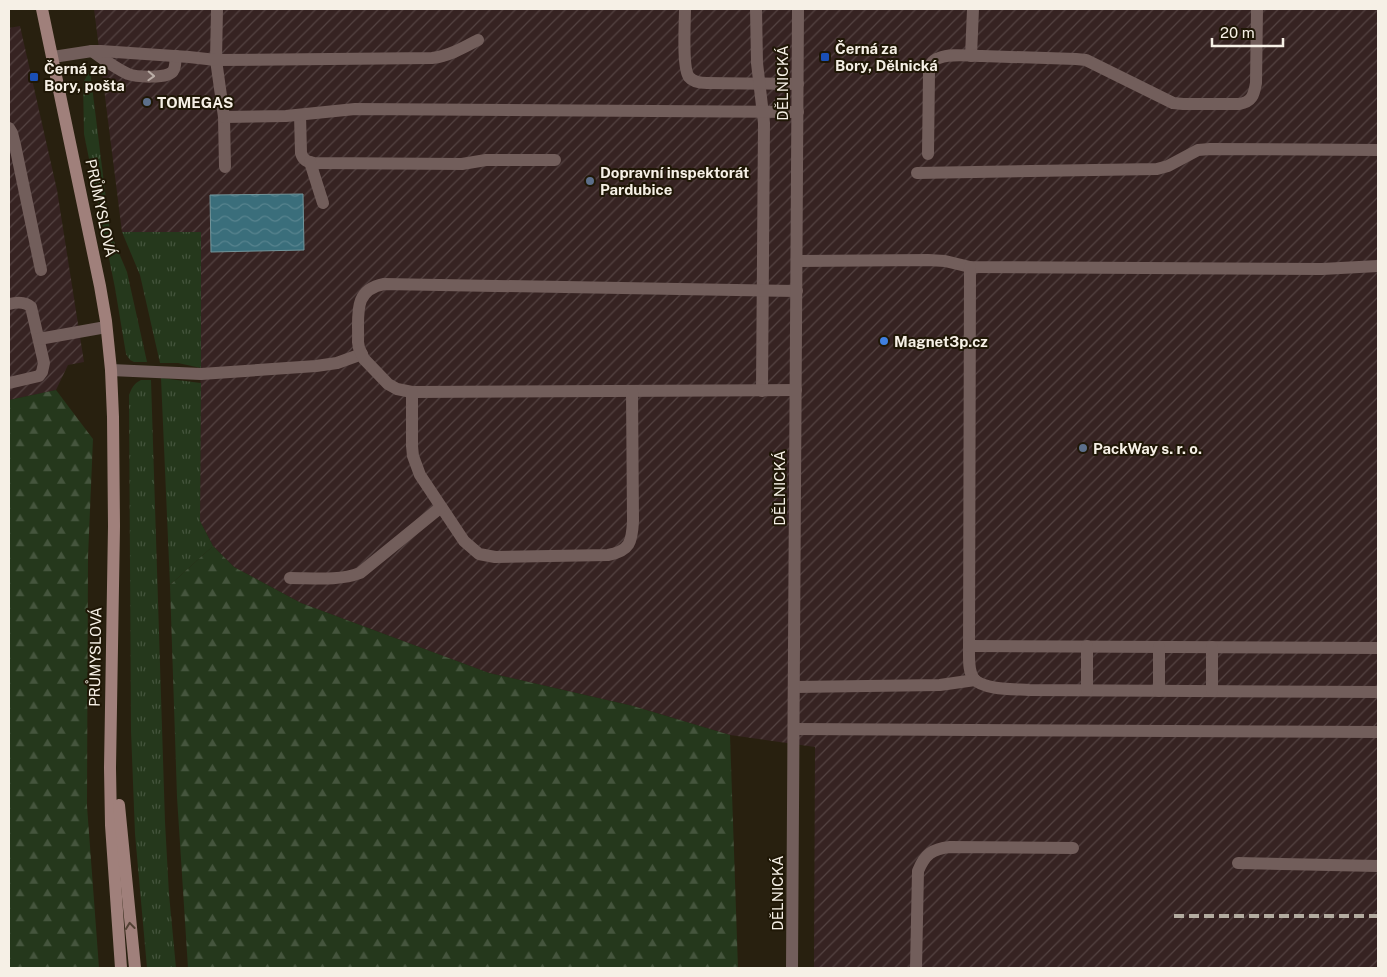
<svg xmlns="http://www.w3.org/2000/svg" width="1387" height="977" font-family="'Public Sans',sans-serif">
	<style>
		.industrial { fill: url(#industrial-furrows) }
		.grass { fill: url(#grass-tufts) }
		.forest { fill: url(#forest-firs) }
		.water { fill: url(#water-waves); stroke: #72959b }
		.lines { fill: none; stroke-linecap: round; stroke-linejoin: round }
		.service { stroke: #725e5b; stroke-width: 12 }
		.tertiary { stroke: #725e5b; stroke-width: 12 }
		.secondary { stroke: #a0807b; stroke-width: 12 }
		.rail { stroke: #b3aca0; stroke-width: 4; stroke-dasharray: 10 5; stroke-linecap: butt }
		.oneway { stroke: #bbaea7 }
		.oneway2 { stroke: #534135 }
		.transit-dot { fill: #1a4fb4; stroke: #1f1706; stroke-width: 2 }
		.service-dot { fill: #5c6f8a; stroke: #1f1706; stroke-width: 2 }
		.shop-dot { fill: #3f7fe0; stroke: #1f1706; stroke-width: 2 }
		.labels { text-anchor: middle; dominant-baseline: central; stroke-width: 4; stroke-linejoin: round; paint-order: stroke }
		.poi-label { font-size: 15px; font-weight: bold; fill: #f6f0e6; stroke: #1f1706; text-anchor: start }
		.street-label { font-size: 15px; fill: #f6f0e6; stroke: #1f1706 }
	</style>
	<defs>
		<pattern id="industrial-furrows" width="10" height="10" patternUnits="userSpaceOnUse" patternTransform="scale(1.25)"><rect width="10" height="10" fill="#362322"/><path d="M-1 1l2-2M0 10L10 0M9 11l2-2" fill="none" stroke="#544342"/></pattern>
		<pattern id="grass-tufts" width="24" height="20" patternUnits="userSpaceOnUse" patternTransform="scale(1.25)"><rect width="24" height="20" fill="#25381c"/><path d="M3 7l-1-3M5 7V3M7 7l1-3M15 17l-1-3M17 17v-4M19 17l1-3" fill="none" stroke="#45553d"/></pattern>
		<pattern id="forest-firs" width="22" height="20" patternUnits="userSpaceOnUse" patternTransform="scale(1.25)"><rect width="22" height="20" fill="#25381c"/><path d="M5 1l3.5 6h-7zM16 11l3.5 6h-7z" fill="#45553d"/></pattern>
		<pattern id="water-waves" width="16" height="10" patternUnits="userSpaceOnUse" patternTransform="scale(1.25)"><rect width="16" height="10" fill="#3a6e7b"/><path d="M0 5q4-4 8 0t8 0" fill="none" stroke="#57838e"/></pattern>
	</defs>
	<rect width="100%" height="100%" fill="#28200f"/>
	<g class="industrial">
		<polygon points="94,9 1378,9 1378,968 814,968 815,747 730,735 633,706 489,673 301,603 234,567 213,546 200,521 201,232 122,232"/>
		<polygon points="20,26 57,190 84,362 68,365 56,390 9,400 9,28"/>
	</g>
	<g class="grass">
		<polygon points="90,70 110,232 127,272 147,362 134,362 130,360 126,354 115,288 84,134 83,83"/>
		<polygon points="122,232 201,232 201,368 178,363 160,363 140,275"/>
		<polygon points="161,378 201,383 200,521 213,546 170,585"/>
		<path d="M141 380H151L165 822 169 894 176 968H147L135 834 131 731 129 395C132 388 133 384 141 380Z"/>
	</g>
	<g class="forest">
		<polygon points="56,390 93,439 88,557 87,806 99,968 9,968 9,400"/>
		<polygon points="213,546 234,567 301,603 489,673 633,706 730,735 738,968 188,968 177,797 170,585"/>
	</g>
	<polygon class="water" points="303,194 304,250 211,252 210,195"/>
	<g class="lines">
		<g class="service">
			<polyline points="217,9 216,60 224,117 225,167"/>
			<path d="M685 9C685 22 682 68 689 77 693 82 701 83 707 83L798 84"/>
			<polyline points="756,9 757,63 764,123 762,391"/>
			<path d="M92 51C103 59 115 68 128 74 136 77 168 79 173 71 176 67 175 61 176 56"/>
			<polyline points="971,56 973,9"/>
			<path d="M53 57 92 51H101L189 57 216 60 432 58C449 56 463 48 478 40"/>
			<path d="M300 115 301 153C303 160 307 162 314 163L462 164 486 160H555"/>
			<polyline points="224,117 286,116 355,109 798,112"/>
			<polyline points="9,128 12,133 15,145 41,270"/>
			<path d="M928 154 929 73C930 66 931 60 939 58 951 53 968 56 982 56 1013 57 1044 58 1076 59L1086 60 1173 103 1183 104H1239C1252 102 1254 95 1256 83L1257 9"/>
			<polyline points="310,162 323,203"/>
			<polyline points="917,173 1157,169 1168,166 1198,150 1210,149 1378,150"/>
			<polyline points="797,261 928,260 945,261 970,267 1322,269 1378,266"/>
			<path d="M970 267 969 655C969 663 969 673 974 679 983 690 1015 689 1029 690L1378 692"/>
			<path d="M9 304C17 302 25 301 31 307L44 363 42 372 39 376 9 383"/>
			<polyline points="39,339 106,327"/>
			<polyline points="111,370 201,374 316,366 337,363 362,354"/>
			<path d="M796 390 412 392 397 389 388 384 364 359 359 348 358 342C359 316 352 290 384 284L797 291"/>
			<path d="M412 392V446L413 456 420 475 464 541 479 554 495 557 608 555C630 551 632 542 633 521L632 391"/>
			<path d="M290 578C313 578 339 581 360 573L441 507"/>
			<polyline points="969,646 1378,648"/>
			<polyline points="794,687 940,685 975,680"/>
			<polyline points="1087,690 1087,646"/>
			<polyline points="1159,691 1159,647"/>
			<polyline points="1212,691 1212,647"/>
			<polyline points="794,729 1378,732"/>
			<polyline points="1238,863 1378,866"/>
			<path d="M916 968 918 871C925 854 932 849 950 847L1073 848"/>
		</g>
		<polyline class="tertiary" points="792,968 798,9"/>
		<g class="secondary">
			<polyline points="42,9 100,286 106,321 111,370 113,417 114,526 110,768 111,825 121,968"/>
			<polyline points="119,805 135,968"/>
		</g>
		<polyline class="rail" points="1174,916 1378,916"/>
	</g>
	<defs><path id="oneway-chevron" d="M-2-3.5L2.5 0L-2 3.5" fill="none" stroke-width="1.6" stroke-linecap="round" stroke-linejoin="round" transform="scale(1.25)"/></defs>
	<use class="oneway" href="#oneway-chevron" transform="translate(151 76) rotate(2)"/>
	<use class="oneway2" href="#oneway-chevron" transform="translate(130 926) rotate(-96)"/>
	<g class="transit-dot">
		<rect x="820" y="52" width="10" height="10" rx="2.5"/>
		<rect x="29" y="72" width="10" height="10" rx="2.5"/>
	</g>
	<g class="service-dot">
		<circle cx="147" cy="102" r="5"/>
		<circle cx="590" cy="181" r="5"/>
		<circle cx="1083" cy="448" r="5"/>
	</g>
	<circle class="shop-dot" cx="884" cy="341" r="5"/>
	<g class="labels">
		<g class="poi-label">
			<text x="835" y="48">Černá za<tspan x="835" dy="17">Bory, Dělnická</tspan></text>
			<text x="44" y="68">Černá za<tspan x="44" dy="17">Bory, pošta</tspan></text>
			<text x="157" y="102">TOMEGAS</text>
			<text x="600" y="172">Dopravní inspektorát<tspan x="600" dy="17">Pardubice</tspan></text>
			<text x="894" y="341">Magnet3p.cz</text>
			<text x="1093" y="448">PackWay s. r. o.</text>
		</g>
		<g class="street-label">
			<text transform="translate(782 83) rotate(-90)">DĚLNICKÁ</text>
			<text transform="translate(101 208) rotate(78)">PRŮMYSLOVÁ</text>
			<text transform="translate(779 488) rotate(-90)">DĚLNICKÁ</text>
			<text transform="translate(95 657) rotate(-89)">PRŮMYSLOVÁ</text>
			<text transform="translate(777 893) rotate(-90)">DĚLNICKÁ</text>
		</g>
	</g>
	<rect width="1387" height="977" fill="none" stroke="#f6f0e6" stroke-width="20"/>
	<path d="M1212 38v8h71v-8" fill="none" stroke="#f6f0e6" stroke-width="2.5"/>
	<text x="1220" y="38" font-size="15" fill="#f6f0e6" stroke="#1f1706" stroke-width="4" paint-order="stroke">20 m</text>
</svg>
